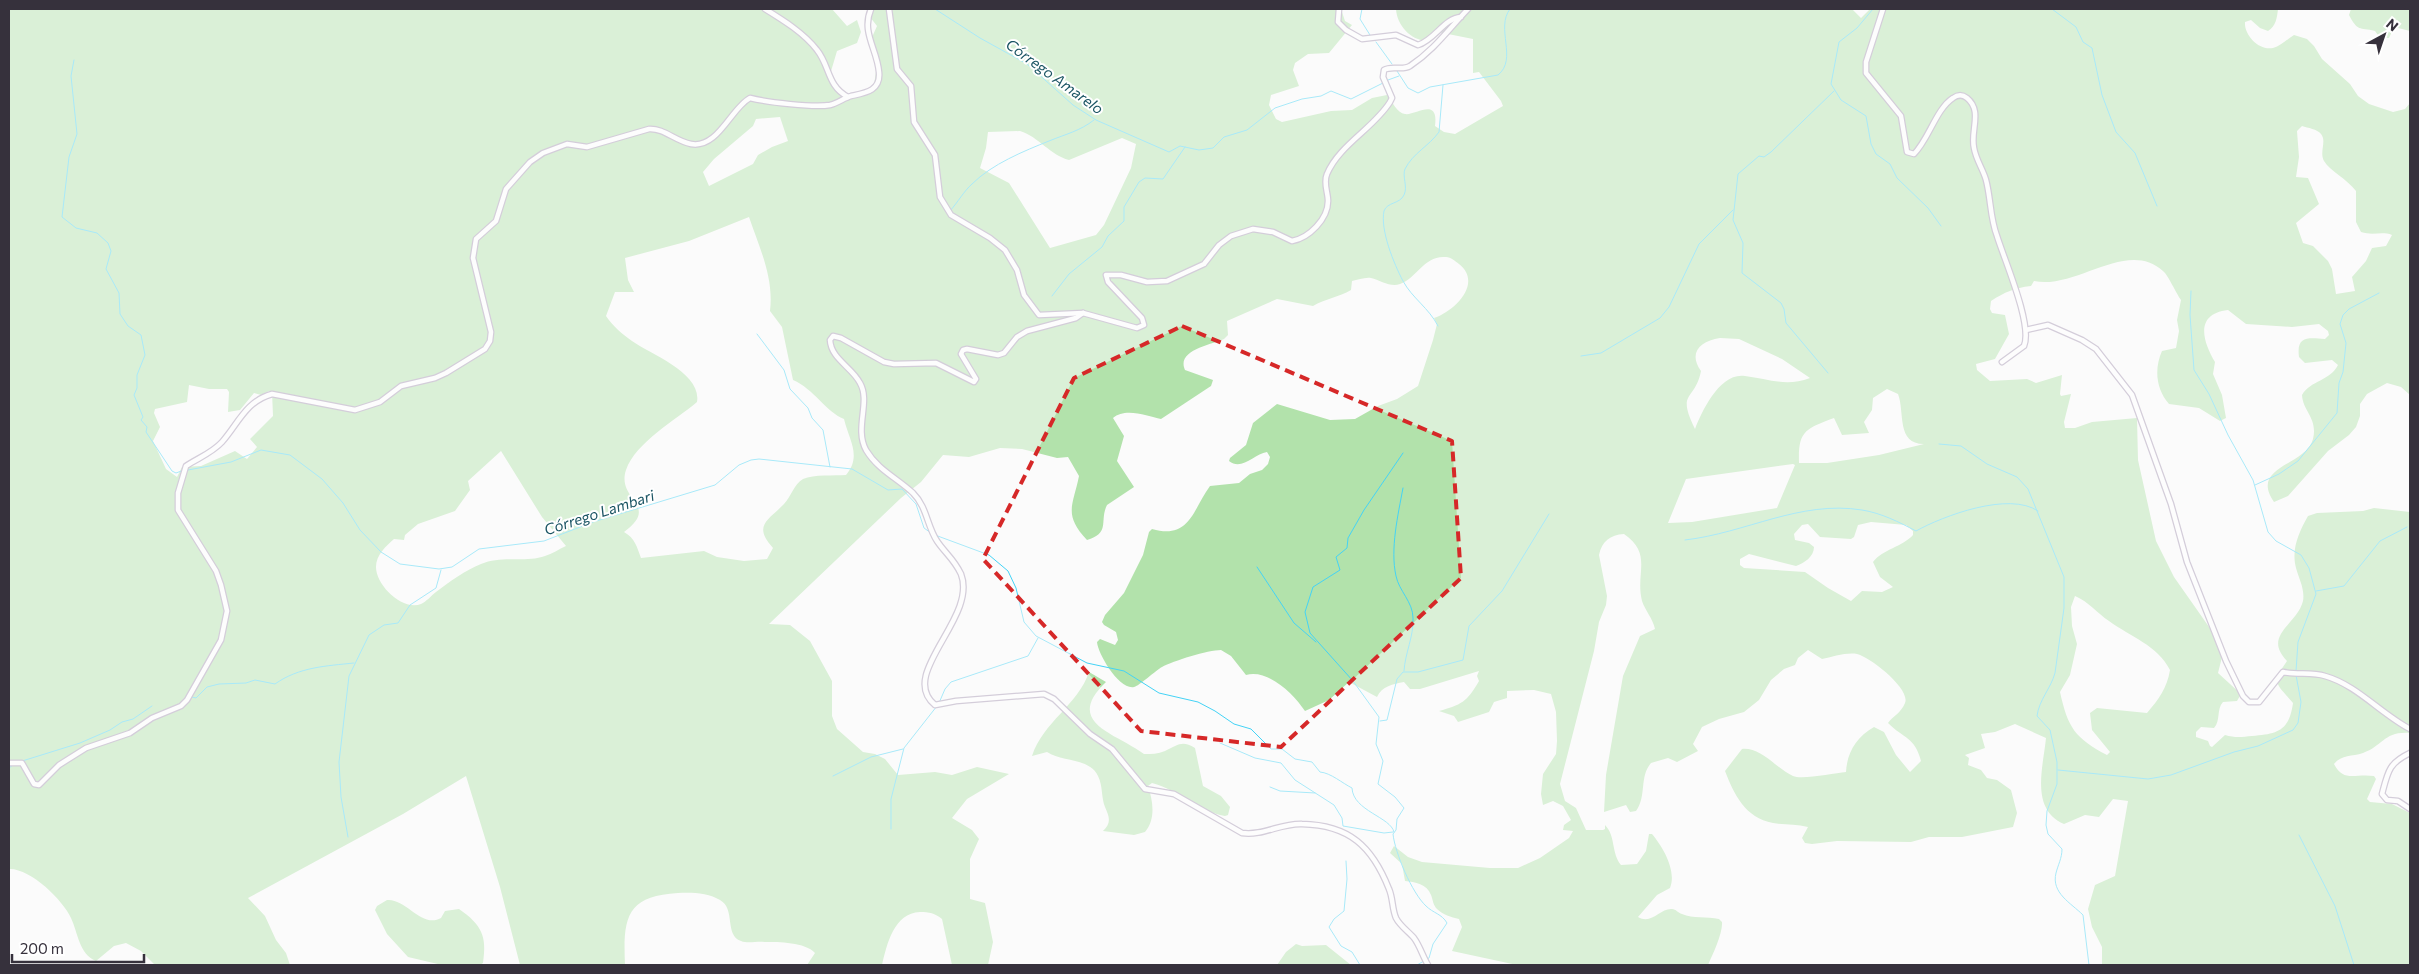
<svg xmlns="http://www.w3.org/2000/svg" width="2419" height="974" font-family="Commissioner,sans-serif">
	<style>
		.green { fill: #b2e2ab; fill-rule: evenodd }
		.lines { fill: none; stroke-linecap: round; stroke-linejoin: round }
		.stream { stroke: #44d3f6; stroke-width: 1 }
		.street-casing { stroke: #a496b1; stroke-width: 7 }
		.street { stroke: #fff; stroke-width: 4.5 }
		.marked { fill: none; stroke: #d62828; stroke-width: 4; stroke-dasharray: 10 6; stroke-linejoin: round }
		.labels { text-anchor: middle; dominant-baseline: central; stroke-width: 4; stroke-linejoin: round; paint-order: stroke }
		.water-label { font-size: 15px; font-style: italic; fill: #1a5463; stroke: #fff }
	</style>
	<rect width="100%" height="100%" fill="#fbfbfb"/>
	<g class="green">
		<path d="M9 9H832L847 26 857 20 861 32 857 43 837 51 829 78C847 97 851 100 874 85L877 65 869 44 877 26 870 17 871 9H1341L1345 21 1352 25 1329 53 1308 54 1295 63 1293 70 1299 86 1271 95 1269 105 1276 119 1282 122 1331 111 1352 110 1372 98 1387 95C1392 101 1397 113 1405 114 1415 116 1439 96 1435 126L1444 132 1455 134 1503 106 1501 101 1479 72 1473 73V39L1438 32 1432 40C1414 44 1397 27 1396 9H1852L1861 18 1870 9H2278C2277 18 2276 26 2268 31L2260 28 2251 20 2245 22C2244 35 2259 51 2273 48 2281 46 2287 39 2294 35L2307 39 2314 46 2322 59 2350 84 2358 96 2369 104 2393 112 2405 109 2410 103V395L2401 387 2387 383 2367 394 2360 404V416L2356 427 2349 435 2328 451 2288 496 2274 502C2249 466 2306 466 2313 439 2318 418 2303 412 2302 395 2311 380 2330 381 2338 365L2332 360 2305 363 2299 357C2296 335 2309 338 2325 339L2329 335 2328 331 2319 324 2292 327 2246 324 2228 310C2195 314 2202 340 2215 362L2213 374 2222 395 2226 418 2220 421 2199 408 2169 404C2156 389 2154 369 2162 351L2176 348 2179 331 2177 320 2181 300C2176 293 2168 275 2163 271 2127 238 2076 290 2034 281L2031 286C2014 288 2005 292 1991 301L1990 309 1992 313 2005 315 2009 334 1995 359 1976 364 1977 370 1990 381 2027 379 2036 383 2062 375 2060 394 2061 396 2071 394 2064 422 2065 428H2075L2092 422 2137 418 2138 460 2156 541 2174 577 2214 634 2222 657 2218 673 2241 694 2237 701 2223 702C2216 710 2221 720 2214 728L2201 727 2196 732V737L2208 741 2210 746 2212 747 2225 735C2235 738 2242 737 2252 736 2278 734 2289 731 2293 703 2276 683 2271 684 2287 661 2262 635 2297 625 2303 601 2305 589 2299 579 2296 568 2291 549 2299 532 2308 516L2317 513 2363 511 2374 508 2410 512V733C2384 731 2383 746 2363 753 2352 757 2342 754 2334 764 2344 783 2355 773 2374 776L2376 779 2367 799 2370 802 2392 804 2410 813V965H2102V947L2092 927 2088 909 2095 885 2115 876 2128 801 2113 799 2099 817 2085 815 2064 824C2030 809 2043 768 2046 738L2015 724 1995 732 1981 734 1985 748 1965 755 1969 758 1968 765 1981 770 1987 778 1997 780 2011 790 2017 813 2013 827 1962 837H1929L1911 842 1837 841 1812 844 1805 843 1802 838 1808 827C1796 824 1785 825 1773 823 1745 818 1734 794 1725 771L1742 749C1761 747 1777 769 1793 776 1802 780 1834 773 1846 772 1847 753 1856 737 1874 727L1884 732 1896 755 1910 772 1921 761C1915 737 1904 739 1888 723 1893 716 1901 713 1905 703 1911 689 1870 657 1857 654 1847 652 1832 657 1822 659L1808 650 1798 658 1795 665 1784 669 1771 680 1759 700 1744 712 1719 719 1702 727 1693 744 1698 751 1677 762 1668 758 1651 763C1639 777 1647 796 1636 811L1630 812 1626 805 1604 812 1606 775 1623 676 1640 636 1655 629C1653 619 1645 610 1642 601 1635 573 1653 554 1624 534 1610 535 1602 541 1599 555L1607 596 1606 605 1599 622 1594 651 1560 784 1565 801 1576 808 1586 830H1603L1605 829V825C1616 836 1611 853 1621 865L1637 864 1646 851 1649 834H1652C1663 847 1677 871 1670 888L1657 895 1638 917C1652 925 1660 908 1672 909 1676 909 1678 913 1682 914 1693 919 1707 916 1719 919L1722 922C1723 933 1713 954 1708 965H1517L1452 951 1462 927 1459 919C1451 917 1443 915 1437 909 1433 905 1433 900 1431 895 1427 884 1415 882 1405 881L1402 864 1390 853 1394 846 1408 857 1422 862 1490 868H1518L1540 858 1569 838 1573 831 1563 830 1564 825 1571 820 1563 806 1553 801 1543 805 1541 794 1543 774 1556 754 1557 741 1556 712 1551 694 1534 690 1507 691V698L1494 702 1489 712 1458 722 1454 716 1439 711C1461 705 1467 702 1479 681L1477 676 1479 671 1420 689H1410L1404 682C1393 684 1382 686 1377 697L1349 682 1329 700 1305 711C1293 693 1268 669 1246 675L1231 656 1221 650C1208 650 1173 661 1162 667 1155 671 1139 686 1134 687 1119 690 1098 654 1097 642L1100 639 1115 645 1118 640 1116 632 1104 625 1102 622 1105 615 1124 593 1143 555 1149 532 1152 529C1190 540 1193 509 1210 486L1239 483 1250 474 1262 470 1268 464 1270 457 1267 452C1254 454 1242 471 1229 461L1230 458 1246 445 1253 423 1277 404 1330 420 1355 419 1378 406 1397 399 1418 386 1433 340 1437 324 1434 318C1455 311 1483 283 1459 264 1455 261 1451 257 1446 257 1424 255 1417 278 1400 284 1391 288 1380 280 1371 278 1365 277 1358 280 1352 281L1351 290C1339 297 1325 299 1313 306L1277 299 1227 321 1228 335 1224 339C1211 345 1176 350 1185 370L1213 380 1211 386 1161 419C1148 416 1125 407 1113 418L1124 436 1117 461 1134 487 1107 505C1099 521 1111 533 1087 540 1063 514 1073 506 1079 476L1068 457 1057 458 1022 449 1000 448 969 457 943 455 921 482 901 498 769 624 790 625 810 641 832 681V716L837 729 863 752 875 754 885 759 898 775 935 772 952 775 977 767 1009 774 967 799 952 818 972 830 979 839 970 859V899L985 903 993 942 988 965H952L942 919C935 913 929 912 920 912 894 913 887 944 882 965H807L815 953C805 942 779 942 764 942 757 941 748 944 741 941 724 935 736 909 720 900 709 893 691 892 678 893 626 896 623 918 625 965H520L500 887 466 776 403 814 248 898 265 916 276 940 286 953 290 965H155L141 951 126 943 114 946 96 961C79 954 78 933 71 918 63 900 30 868 9 869ZM780 117 788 141 772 147 758 155 753 164 709 186 703 172 714 159 753 126 756 119ZM2302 126C2308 128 2317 129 2321 134 2327 141 2319 152 2324 161 2330 171 2347 179 2356 191V222L2361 232C2373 236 2382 231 2392 235L2386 246 2372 248 2366 261 2352 277 2355 291 2336 294 2332 269 2328 261 2313 246 2303 243 2296 223 2319 204 2308 178 2296 177 2299 157 2297 131ZM1020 131C1039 137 1050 155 1069 160L1122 138 1136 144 1131 168 1104 225 1096 235 1050 248 1009 183 980 168 986 148 988 132ZM749 217C760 249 774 278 770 311L782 327 793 380C814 389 826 412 844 419 849 440 862 456 846 475 834 476 814 474 803 479 794 484 791 497 784 504 769 520 752 525 773 548L767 559 744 561 717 557 704 551 641 558C637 547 635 538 624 532 661 505 616 500 626 470 636 442 676 420 697 402 702 373 652 355 632 341 622 334 613 326 606 316L615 292H634L628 280 625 258 689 241ZM1720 338 1739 339 1782 359 1810 378C1786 387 1769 379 1745 376 1720 372 1702 411 1695 429 1676 390 1695 402 1701 371 1688 353 1700 341 1720 338ZM189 385 209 389H227L229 392 228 412 240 410 254 393 261 395 269 391 272 392 273 416 250 439 257 447 247 459 235 451 201 466 182 467 177 477 166 469 153 441 160 427 154 413 155 409 187 402ZM1887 389 1898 394C1905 412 1896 444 1924 444L1879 455 1827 463H1799C1798 431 1805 429 1834 418L1842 435 1869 433 1864 422 1872 410 1873 398ZM501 451 542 517 566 546C559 549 552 554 545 556 525 563 502 555 481 564 466 570 449 582 436 592 432 595 426 602 421 604 402 611 376 585 376 567 376 555 386 546 394 539L404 540 405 535 418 524 455 511 470 490 468 481ZM1793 464 1795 465 1777 508 1692 522 1668 523 1686 479ZM1871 522 1906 525 1913 531V535C1902 547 1883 549 1873 562L1880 577 1893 587 1882 592 1862 591 1851 601 1828 588 1805 572 1744 568 1740 565V559L1749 554 1796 566C1804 563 1814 557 1814 547L1809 543 1795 540 1794 534 1802 525 1808 524 1820 537 1851 539 1854 537 1858 525ZM2075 596C2089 602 2097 613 2109 621 2131 637 2157 645 2170 670 2167 688 2159 699 2147 713L2097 708 2090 713 2092 730 2110 752 2107 755C2075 738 2068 728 2060 692L2070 675 2077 644 2072 626 2071 607Z"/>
		<path d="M2351 9H2410V31L2394 27 2389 38H2380L2375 31C2359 27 2358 32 2349 15Z"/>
		<path d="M1089 672 1106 682C1063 723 1116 733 1144 754 1151 754 1158 754 1165 751 1178 745 1182 740 1195 748L1203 786 1221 796 1230 807 1228 815 1225 816C1198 811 1179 790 1152 783L1148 786C1153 801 1156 819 1145 832L1134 835 1103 831C1112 823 1109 816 1105 807 1101 797 1103 786 1098 776 1090 758 1062 762 1047 752L1032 756C1043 722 1078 705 1089 672Z"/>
		<path d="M387 900C406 898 422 929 441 918L445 911 459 909C482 925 487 936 483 963L480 965H442L408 957 387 934 375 910 377 906Z"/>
		<polygon points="1296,944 1302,946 1326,945 1351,965 1277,965 1286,952"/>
	</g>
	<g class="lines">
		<g class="stream">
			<polyline points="935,9 980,38 1027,64 1073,105 1096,120 1169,152 1180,146 1199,150 1213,148 1224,137 1247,130 1275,108 1302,99 1321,96 1331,91 1351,99 1383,83"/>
			<polyline points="1362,9 1360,19 1370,35"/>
			<polyline points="1873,9 1857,28 1839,42 1831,84 1841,100 1866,116 1871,144 1876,154 1890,164 1897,178 1928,208 1941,226"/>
			<polyline points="2052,9 2076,27 2083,42 2092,48 2102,95 2116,132 2135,153 2157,206"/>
			<polyline points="1376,42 1392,64"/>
			<polyline points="74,60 71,76 77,134 69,157 62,217 76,228 97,233 108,243 111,251 106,269 119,293 120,314 128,326 141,335 145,355 137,375 137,388 134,395 143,417 141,420 147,427 146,432 172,471 176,473 184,470"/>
			<path d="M1397 71 1408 88 1418 93 1430 87 1498 75C1518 59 1495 28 1510 9"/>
			<polyline points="1388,80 1399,76"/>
			<path d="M950 211C958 202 964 191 972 184 992 164 1024 151 1049 141 1066 134 1080 131 1094 120"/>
			<polyline points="2191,291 2190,315 2194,370 2209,394 2228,435 2253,480 2268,532 2276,541 2301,555 2309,568 2316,594 2298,642 2296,671"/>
			<polyline points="1052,296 1069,274 1102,247 1108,236 1124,221 1124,207 1139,182 1145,178 1163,179 1185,147"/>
			<path d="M1438 326C1429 308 1412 298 1403 281 1394 264 1380 230 1384 211 1387 202 1400 204 1404 195 1408 187 1402 176 1405 169 1413 153 1429 146 1439 132L1443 85"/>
			<polyline points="757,334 784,370 790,389 808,408 812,418 823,430 830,467"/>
			<polyline points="1581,356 1601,353 1660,318 1669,307 1699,244 1733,210"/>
			<polyline points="1828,373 1786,323 1784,309 1781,303 1742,273 1743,243 1733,220 1738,174 1759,156 1764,157 1771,152 1834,91"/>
			<path d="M1939 444 1961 446 1987 464 2017 477 2028 489 2064 577V608L2055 673C2051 688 2039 700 2037 716L2050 730 2057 762V784L2047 811 2046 825 2048 834 2062 849C2062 858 2058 865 2056 873 2051 893 2071 903 2083 915L2089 965"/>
			<path d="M1403 453 1364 510 1348 538 1347 548 1336 557 1340 570 1313 587 1305 612 1310 633 1353 681 1379 717 1376 744 1383 761 1378 784 1395 797 1404 808 1397 819 1396 830 1393 834C1395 853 1412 893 1426 906 1433 913 1442 914 1447 923L1433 944 1429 958 1417 965"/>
			<polyline points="188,470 231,462 261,450 290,455 322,479 343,503 360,530 381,552 400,564 439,569 452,567 479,549 544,541 593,522 715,485 739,465 751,460 759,459 852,469 888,490 902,489 916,504 924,528 931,533"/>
			<polyline points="2255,485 2279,474 2298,461 2337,413 2339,383 2343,372 2346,343 2340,324 2343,315 2349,309 2379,293"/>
			<path d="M1403 488C1398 515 1390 549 1396 576 1399 591 1413 602 1413 618 1414 636 1405 653 1404 671"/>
			<path d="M935 535 989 555 1008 571 1016 588 1024 622 1036 636 1087 663 1124 671 1159 693 1198 702 1215 711 1234 724 1251 729 1271 749H1282L1295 759 1312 762 1320 772C1331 773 1342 783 1352 788 1353 811 1391 817 1394 832"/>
			<path d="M1685 540C1746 533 1800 500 1862 510 1881 513 1899 522 1916 531 1943 516 2009 491 2038 511"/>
			<polyline points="1257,567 1294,623 1316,642"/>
			<polyline points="2316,591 2344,586 2380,541 2407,527"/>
			<path d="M192 697 196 698 207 687 219 684 246 683 255 680 275 684C299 667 326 666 354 663"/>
			<polyline points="939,703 945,689 951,682 1028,656 1038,638"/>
			<polyline points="1380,721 1387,720 1397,679 1403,672 1418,672 1463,660 1469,626 1502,591 1549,514"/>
			<polyline points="1220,743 1255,758 1281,763 1295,780 1334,805 1342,818 1343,826 1384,833 1393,832"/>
			<polyline points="19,762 80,743 110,730 122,722 133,719 152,706"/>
			<polyline points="9,768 13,765"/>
			<polyline points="2058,770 2148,779 2171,775 2234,752 2258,746 2293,730 2298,723 2301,702 2296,675"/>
			<polyline points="833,776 871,757 903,749"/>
			<polyline points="1270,787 1280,791 1315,793"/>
			<polyline points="891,829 891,799 904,748 937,706"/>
			<polyline points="2299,835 2335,906 2354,965"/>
			<polyline points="348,837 341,797 339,762 349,676 369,635 384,625 398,623 410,605 436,588 441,570"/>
			<polyline points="1346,861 1347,879 1344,911 1334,919 1329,927 1341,946 1352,952 1360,965"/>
		</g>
		<g class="street-casing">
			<g id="street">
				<path d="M765 9C783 20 804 33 817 50 830 66 827 86 848 97"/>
				<path d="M889 9 897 69 911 86 914 122 935 155 940 197 951 215 990 238 1005 250 1017 270 1024 295 1039 315 1083 313 1137 328 1144 325 1142 318 1108 282 1106 275H1121L1147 282 1167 281 1204 264 1219 245 1231 236 1253 229 1273 232 1292 241C1309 238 1328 219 1328 201 1328 192 1323 183 1327 174 1339 145 1374 128 1390 102L1392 98 1383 77 1384 70C1392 65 1402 71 1410 66 1434 50 1448 30 1468 9"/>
				<path d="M1339 9 1338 22 1346 30 1362 39 1396 35 1418 45C1435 40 1444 18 1461 17"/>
				<path d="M1883 9 1866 62V73L1901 116 1907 152 1914 154C1929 139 1936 109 1953 98 1957 95 1962 94 1967 98 1983 111 1970 131 1974 148 1976 160 1983 169 1986 180 1991 199 1990 218 1997 236 2004 259 2033 325 2024 346L2002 362"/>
				<path d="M1083 313 1076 318 1027 331 1017 337 1004 353 998 355 967 349 963 350 961 354 976 379 974 382 936 363 894 364 884 362 841 338 833 336 830 340C831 359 852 367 860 383 871 402 854 428 866 450 878 470 897 478 913 493 927 507 927 526 937 541 945 553 954 559 961 574 978 618 897 674 935 705L956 701 1044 694 1054 699 1090 734 1112 749 1145 789 1174 794 1242 833C1263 836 1281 823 1302 824 1349 825 1372 846 1389 889 1393 898 1392 909 1396 918 1400 926 1409 932 1414 938 1420 946 1423 957 1428 965"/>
				<path d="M2026 330 2048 325 2082 340 2096 349 2132 395 2171 504 2187 562 2226 661 2243 696 2249 702H2259L2283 672C2297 675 2312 672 2325 676 2357 685 2381 714 2410 729"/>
				<path d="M2410 753C2389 763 2388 771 2382 794L2387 800 2398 801 2410 809"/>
				<path d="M9 763H22L34 784 39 785 59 765 86 748 130 733 152 718 181 706 187 700 221 640 227 611 221 585 216 571 178 510V493L186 466C198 458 212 453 222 442 238 424 246 401 272 394L355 410 380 402 401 386 435 378 446 373 485 349 490 341 491 332 473 258 476 239 496 221 506 189 530 162 543 153 567 144 587 147 649 129C664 128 675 141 691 144 718 149 731 108 750 98 766 102 814 108 830 105 838 103 844 98 851 96 865 93 881 91 879 72 877 49 861 32 871 9"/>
			</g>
		</g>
		<use href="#street" class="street"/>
	</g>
	<path d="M0 0H2419V974H0ZM1182 326 1452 441 1461 578 1281 747 1141 731 983 559 1074 378Z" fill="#fbfbfb" fill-opacity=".55" fill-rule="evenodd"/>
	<path class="marked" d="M1182 326 1452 441 1461 578 1281 747 1141 731 983 559 1074 378Z"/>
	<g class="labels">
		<g class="water-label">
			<text transform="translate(1055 76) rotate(36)">Córrego Amarelo</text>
			<text transform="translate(599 512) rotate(-18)">Córrego Lambari</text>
		</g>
	</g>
	<rect width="2419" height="974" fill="none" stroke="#36313c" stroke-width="20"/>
	<g transform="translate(2384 35) rotate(40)" stroke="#ffffff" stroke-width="4" paint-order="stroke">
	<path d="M0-4L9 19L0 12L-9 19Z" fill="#36313c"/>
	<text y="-8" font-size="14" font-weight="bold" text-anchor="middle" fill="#36313c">N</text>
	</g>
	<path d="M12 954v8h132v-8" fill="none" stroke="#36313c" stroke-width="2.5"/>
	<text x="20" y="954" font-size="15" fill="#36313c" stroke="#ffffff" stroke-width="4" paint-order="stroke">200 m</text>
</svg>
